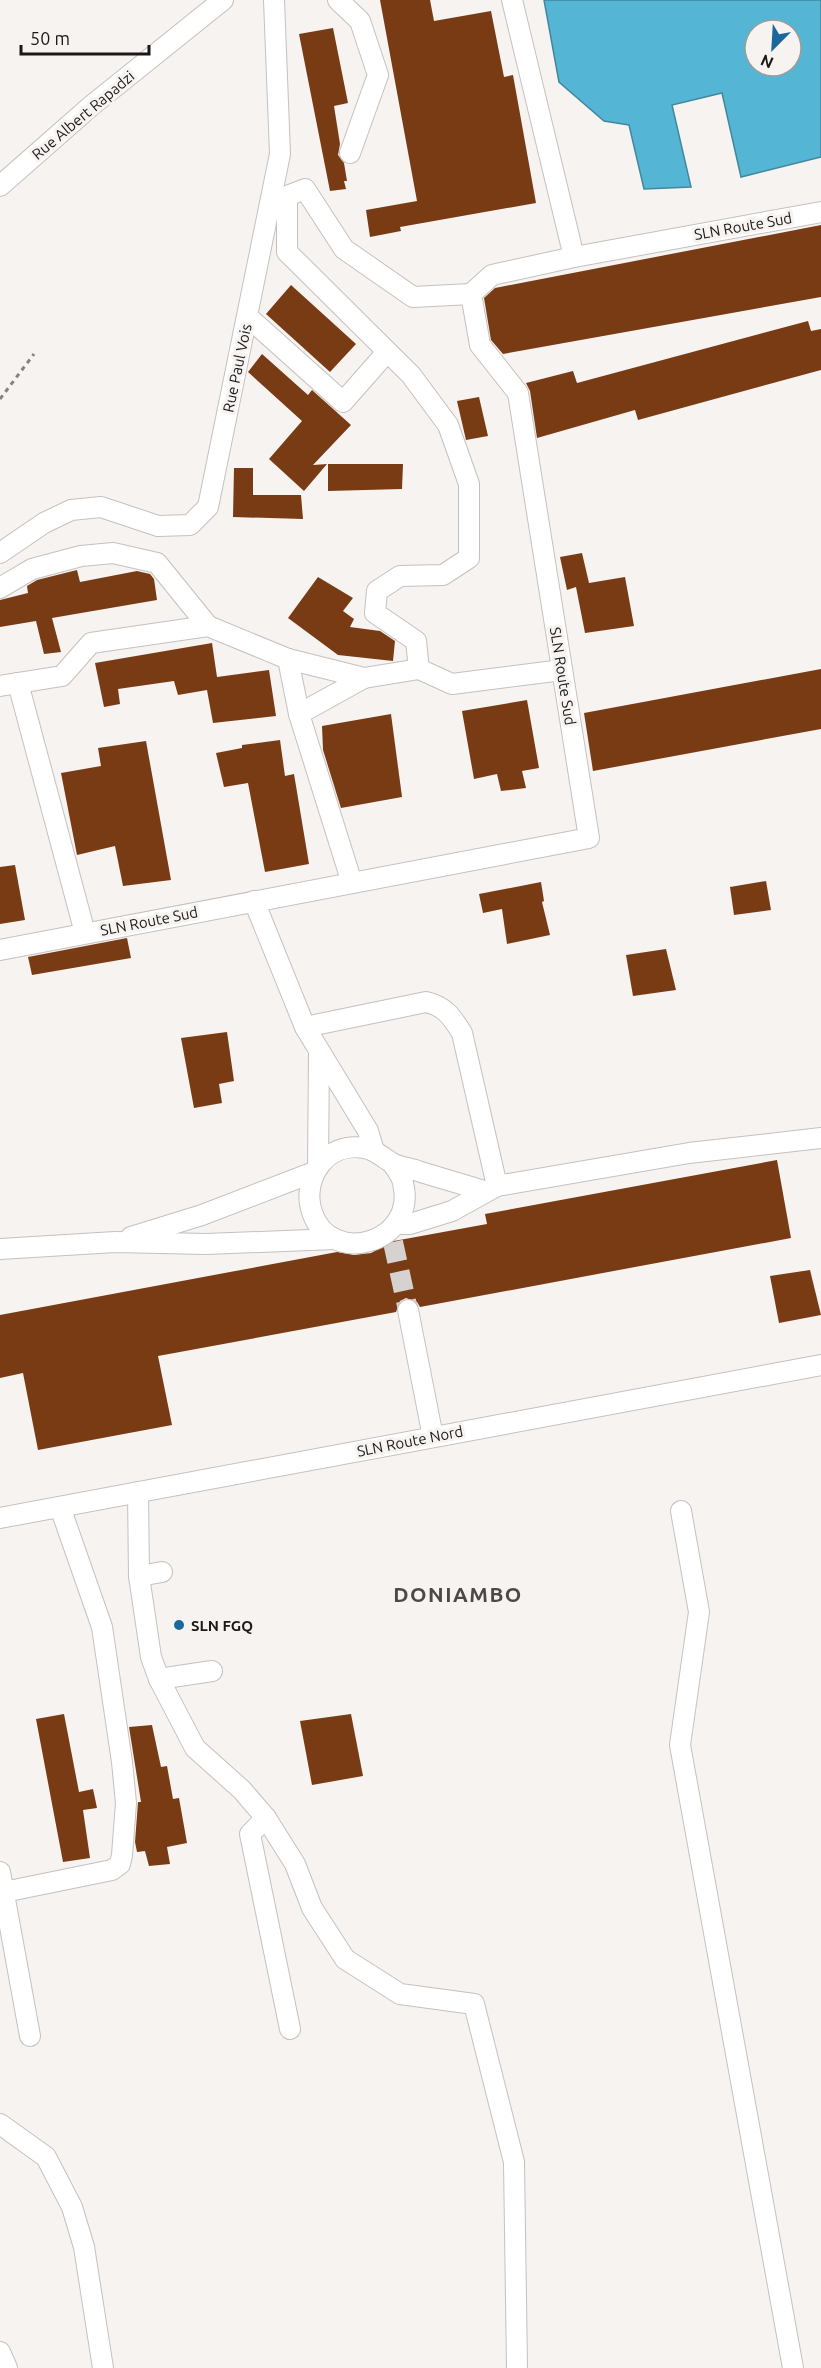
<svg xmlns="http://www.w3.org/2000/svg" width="821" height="2368" font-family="Ubuntu,sans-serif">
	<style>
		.water { fill: #54b6d4; stroke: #43879c; stroke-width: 1.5; fill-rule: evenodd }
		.building { fill: #793b14 }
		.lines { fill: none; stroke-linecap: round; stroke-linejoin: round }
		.minor-tunnel { stroke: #d5d2d0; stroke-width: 20; stroke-dasharray: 20 10; stroke-linecap: butt }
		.minor-casing { stroke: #c4c1bf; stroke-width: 22 }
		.path { stroke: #858381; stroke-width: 3; stroke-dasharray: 4.5 4.5; stroke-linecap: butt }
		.minor { stroke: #fff; stroke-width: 20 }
		.poi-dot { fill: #1b699c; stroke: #f6f3f1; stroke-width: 2 }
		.labels { text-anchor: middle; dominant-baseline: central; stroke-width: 6; stroke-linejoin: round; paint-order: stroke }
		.street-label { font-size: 15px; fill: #1a1918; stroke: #f6f3f1 }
		.poi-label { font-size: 15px; font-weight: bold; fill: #1a1918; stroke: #f6f3f1; text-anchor: start }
		.district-label { font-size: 21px; font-weight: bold; letter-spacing: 1.5px; fill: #4b4947; stroke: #f6f3f1 }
	</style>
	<rect width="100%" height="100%" fill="#f6f3f1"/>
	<path class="water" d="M544 0H821V157L741 177 722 93 672 105 691 187 644 189 629 125 604 121 559 82ZM755 30H791V66H755Z"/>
	<g class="building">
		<polygon points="380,0 430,0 434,21 491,11 504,77 513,75 536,203 400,227 401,231 370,237 366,210 417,201"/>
		<polygon points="333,28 348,103 334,106 340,144 338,155 344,163 347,181 344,181 346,189 330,191 299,34"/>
		<polygon points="821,225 821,297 503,354 491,340 484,298 495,288"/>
		<polygon points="291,285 356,344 330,372 266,314"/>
		<polygon points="808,321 811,331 821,329 821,370 638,420 635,410 537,438 530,391 526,383 573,371 577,383"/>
		<polygon points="262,354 308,395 312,390 351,425 313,465 327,464 304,491 269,459 302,421 248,372"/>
		<polygon points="479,397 488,436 466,440 457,401"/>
		<polygon points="328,464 403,464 402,489 328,491"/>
		<polygon points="234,468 253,468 253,495 301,495 303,519 233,517"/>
		<polygon points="582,553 589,583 625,577 634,626 585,633 576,587 567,590 560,557"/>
		<polygon points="77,570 80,582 137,571 150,574 154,579 157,600 52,618 61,652 44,654 36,621 0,627 0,600 28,593 27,586 37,580"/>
		<polygon points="318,577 353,598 343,611 354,619 350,627 380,631 395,641 393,661 338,655 288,618"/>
		<polygon points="212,643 217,677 269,670 276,716 213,723 207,690 178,695 174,681 118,689 120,704 104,707 95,663"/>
		<polygon points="821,669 821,729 593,771 584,713"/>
		<polygon points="527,700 539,768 522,771 526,788 501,791 497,774 474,779 462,711"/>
		<polygon points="391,714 402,797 341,808 323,750 322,726"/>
		<polygon points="280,740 285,776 294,774 309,864 265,872 248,783 224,787 216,753 242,748 242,745"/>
		<polygon points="146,741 171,880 123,886 115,846 77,855 61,773 101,766 98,748"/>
		<polygon points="15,865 25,920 0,924 0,867"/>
		<polygon points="766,881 771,910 734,915 730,887"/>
		<polygon points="541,882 544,901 542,902 550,935 507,944 502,909 483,913 479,894"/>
		<polygon points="127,938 131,958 32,975 28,957"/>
		<polygon points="666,949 676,990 633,996 626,955"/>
		<polygon points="227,1032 234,1081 219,1084 222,1103 194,1108 181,1038"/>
		<polygon points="777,1160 791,1238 420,1307 417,1302 406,1298 400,1301 396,1312 158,1356 172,1425 38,1450 23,1373 0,1378 0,1315 337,1252 354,1255 371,1253 394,1241 487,1224 485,1214"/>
		<polygon points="810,1270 821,1315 779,1323 770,1276"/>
		<polygon points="64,1714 79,1792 93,1789 97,1808 83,1810 90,1858 63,1862 36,1719"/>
		<polygon points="351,1714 363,1776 312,1785 300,1721"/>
		<polygon points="152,1725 161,1767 167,1766 173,1799 179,1798 187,1843 167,1847 170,1864 149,1866 145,1851 137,1852 135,1842 138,1802 141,1802 129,1727"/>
	</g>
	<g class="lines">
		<polyline class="minor-tunnel" points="393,1242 408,1310"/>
		<g class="minor-casing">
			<g id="minor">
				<polyline points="338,0 360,21 378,75 350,153"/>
				<polyline points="512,0 574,257"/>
				<polyline points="0,186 91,106 223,0"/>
				<polyline points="248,317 343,402 387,352"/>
				<polyline points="0,553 44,523 71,510 101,507 158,526 190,525 208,507 280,154 274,0"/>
				<polyline points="0,588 32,569 81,556 113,553 157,563 208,626"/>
				<polyline points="288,659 364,678 419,669 452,684 562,670"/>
				<polyline points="419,669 416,641 375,613 377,591 400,576 443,575 469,558 469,484 448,425 411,375 287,252 287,196 305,189 344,249 413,297 471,294"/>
				<polyline points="18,683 85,933"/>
				<polyline points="0,686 62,676 91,643 208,626 288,659 299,714 352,883"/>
				<polyline points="299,714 364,678"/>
				<polyline points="254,901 305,1027 368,1131 374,1151"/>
				<polyline points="0,950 589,838 518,393 480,345 471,294 492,275 574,257 821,212"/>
				<path d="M305 1027 426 1002C445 1006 452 1017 462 1033L497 1186"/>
				<path d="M392 1163C396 1169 402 1176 403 1183 418 1243 330 1268 312 1212 301 1179 326 1141 364 1148 376 1150 382 1157 392 1163 399 1167 410 1168 418 1171 440 1178 462 1184 484 1191"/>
				<polyline points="318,1166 319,1054"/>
				<polyline points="396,1224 410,1224 452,1211 497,1186 689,1153 821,1138"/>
				<polyline points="131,1237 202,1215 314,1172"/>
				<polyline points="0,1249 115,1242 206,1244 335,1239"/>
				<polyline points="408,1310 433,1437"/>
				<polyline points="138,1492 139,1576 151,1657 159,1679 195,1748 242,1790 266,1818 295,1864 312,1908 345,1959 400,1994 474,2004 514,2162 517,2368"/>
				<polyline points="681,1511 699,1612 680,1745 793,2368"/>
				<polyline points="0,1518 821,1365"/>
				<polyline points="139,1576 162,1572"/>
				<polyline points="159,1679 212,1671"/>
				<polyline points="266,1818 250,1834 290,2029"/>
				<polyline points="0,1872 30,2036"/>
				<polyline points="4,1892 112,1870 120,1864 122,1855 126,1803 122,1762 102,1627 60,1507"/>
				<polyline points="0,2124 46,2157 72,2207 84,2247 103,2368"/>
				<polyline points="0,2352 7,2368"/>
			</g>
		</g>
		<polyline class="path" points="0,399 34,354"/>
		<use href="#minor" class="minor"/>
	</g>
	<circle class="poi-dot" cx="179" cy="1625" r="6"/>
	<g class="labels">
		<g class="street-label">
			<text transform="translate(83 115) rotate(-40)">Rue Albert Rapadzi</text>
			<text transform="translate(743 226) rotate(-10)">SLN Route Sud</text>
			<text transform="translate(237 368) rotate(-78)">Rue Paul Vois</text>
			<text transform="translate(563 676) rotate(81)">SLN Route Sud</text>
			<text transform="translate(149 921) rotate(-11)">SLN Route Sud</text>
			<text transform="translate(410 1441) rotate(-11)">SLN Route Nord</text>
		</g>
		<g class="poi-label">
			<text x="191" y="1625">SLN FGQ</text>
		</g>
		<g class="district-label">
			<text x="458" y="1594">DONIAMBO</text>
		</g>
	</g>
	<g transform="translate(773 48) rotate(204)"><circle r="28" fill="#f6f3f1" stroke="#9e9c9a" stroke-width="1.5"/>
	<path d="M0-4.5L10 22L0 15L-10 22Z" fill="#1b699c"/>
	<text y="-9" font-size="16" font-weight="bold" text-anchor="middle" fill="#1a1918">N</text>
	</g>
	<path d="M21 45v9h128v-9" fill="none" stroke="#1a1918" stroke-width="3"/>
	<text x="30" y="45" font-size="18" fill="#1a1918" stroke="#f6f3f1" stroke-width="4.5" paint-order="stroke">50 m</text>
</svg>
